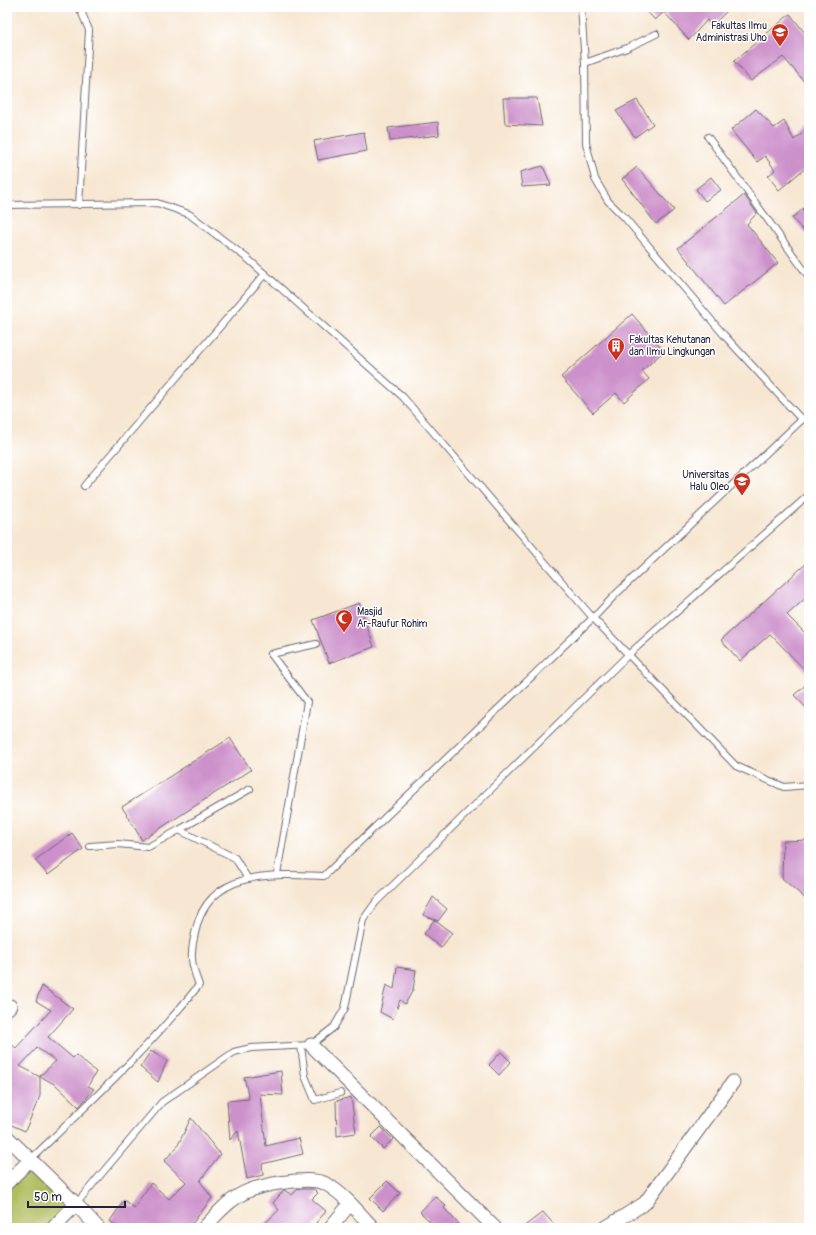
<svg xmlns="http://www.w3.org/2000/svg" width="816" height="1235" font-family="Pangolin,sans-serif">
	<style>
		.green { fill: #b0bd5f; stroke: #69704d }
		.building { fill: #cc90ca }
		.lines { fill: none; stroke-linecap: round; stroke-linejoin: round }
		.service-casing { stroke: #6d6770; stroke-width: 8 }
		.minor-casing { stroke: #6d6770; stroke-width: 15 }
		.service { stroke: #fff; stroke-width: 6 }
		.minor { stroke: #fff; stroke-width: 13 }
		.labels { text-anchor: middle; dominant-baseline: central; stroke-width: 3; stroke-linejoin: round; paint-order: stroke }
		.poi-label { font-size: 10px; fill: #22223b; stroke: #fff; text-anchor: end }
	</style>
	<rect width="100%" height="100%" fill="#fff"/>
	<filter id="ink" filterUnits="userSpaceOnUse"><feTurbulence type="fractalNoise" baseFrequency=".025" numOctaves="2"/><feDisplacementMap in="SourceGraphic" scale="8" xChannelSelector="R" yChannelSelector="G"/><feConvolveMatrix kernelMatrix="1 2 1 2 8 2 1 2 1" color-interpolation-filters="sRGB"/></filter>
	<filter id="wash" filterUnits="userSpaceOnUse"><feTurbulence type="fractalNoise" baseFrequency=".012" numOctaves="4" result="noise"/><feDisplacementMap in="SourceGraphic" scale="16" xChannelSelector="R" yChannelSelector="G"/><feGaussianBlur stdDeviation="0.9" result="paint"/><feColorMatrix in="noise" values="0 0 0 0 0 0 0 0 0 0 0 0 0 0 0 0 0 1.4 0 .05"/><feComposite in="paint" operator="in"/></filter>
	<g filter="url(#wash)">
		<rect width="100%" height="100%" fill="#f7e7d2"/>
		<polygon class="green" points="31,1159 74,1204 51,1228 7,1228 7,1183"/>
		<g id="blocks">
			<g class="building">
				<polygon points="643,7 731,7 712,26 707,20 689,40 664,12 655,20"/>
				<polygon points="790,14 809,38 809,87 783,57 751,81 734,61"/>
				<polygon points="503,98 537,98 542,126 505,124"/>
				<polygon points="637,100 653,124 635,137 616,111"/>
				<polygon points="756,109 774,128 784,121 794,140 809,128 809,165 779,190 768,176 775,170 765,156 757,162 731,130"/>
				<polygon points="438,122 439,135 390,141 388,128"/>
				<polygon points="364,132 367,151 318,160 314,141"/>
				<polygon points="543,166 551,185 522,187 520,172"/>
				<polygon points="637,167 674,210 656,224 622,179"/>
				<polygon points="711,177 721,190 705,201 696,189"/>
				<polygon points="744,195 757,213 747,224 778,263 724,306 678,248"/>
				<polygon points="809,204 809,237 792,218"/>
				<polygon points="632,314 664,351 642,371 649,379 624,402 616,393 593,413 561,377"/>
				<polygon points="809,561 809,595 787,615 809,637 809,674 770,634 740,661 721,640"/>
				<polygon points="359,603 374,647 329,663 313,620"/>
				<polygon points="809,682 809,711 794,695"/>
				<polygon points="230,738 251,770 142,840 122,807"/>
				<polygon points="72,833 83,849 48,875 35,860"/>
				<polygon points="809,840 809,902 782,878 783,841"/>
				<polygon points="433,897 447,909 438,921 423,915"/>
				<polygon points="434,920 452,933 441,948 424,934"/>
				<polygon points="397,967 416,970 413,990 405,1004 400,1000 393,1019 380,1012 386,985 394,989"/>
				<polygon points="42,986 73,1009 48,1037 73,1058 76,1055 96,1072 88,1086 94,1089 79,1107 56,1085 40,1076 56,1061 37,1048 20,1066 40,1077 40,1096 25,1131 7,1123 7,1041 16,1048 51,1010 36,1001"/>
				<polygon points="151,1051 167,1061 158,1082 140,1067"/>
				<polygon points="501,1052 511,1062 499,1075 489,1065"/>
				<polygon points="281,1071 283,1095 260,1094 266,1146 299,1138 303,1154 262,1164 263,1175 247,1179 238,1131 230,1140 227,1101 249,1099 244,1077"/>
				<polygon points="351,1097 356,1133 337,1136 336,1101"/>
				<polygon points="191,1118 220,1154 200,1181 212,1198 189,1228 119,1228 110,1221 124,1200 134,1208 151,1183 169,1199 186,1182 164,1161 177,1147"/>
				<polygon points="381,1127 393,1139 383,1149 371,1137"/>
				<polygon points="387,1181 400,1193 383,1211 370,1198"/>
				<polygon points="298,1189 314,1189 318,1193 312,1199 326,1211 312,1228 260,1228 279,1210 273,1203 284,1190 292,1195"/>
				<polygon points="435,1196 446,1206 444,1208 462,1228 437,1228 420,1212"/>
				<polygon points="543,1212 557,1228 522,1228"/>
			</g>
		</g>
	</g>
	<g filter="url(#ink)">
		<use href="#blocks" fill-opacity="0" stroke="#6d6770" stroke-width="1"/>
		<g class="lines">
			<g class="service-casing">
				<g id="service">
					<polyline points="77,7 81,11 89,30 79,205"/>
					<polyline points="581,7 585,63 586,143 595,179 608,201 625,218 724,335 802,420"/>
					<polyline points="585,63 627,48 656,34"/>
					<polyline points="708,137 809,277"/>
					<polyline points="7,205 157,203 189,214 248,259 403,397 593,618 736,766 784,787 809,785"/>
					<polyline points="84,486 265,274"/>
					<polyline points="90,846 118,844 148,847 179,830"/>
					<polyline points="277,874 307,702 271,654 316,644"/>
					<polyline points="248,879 235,858 179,830 250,789"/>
					<polyline points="301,1046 305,1076 315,1100 340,1093"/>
					<path d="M31 1159C89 1103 149 1048 199 985 190 962 190 953 196 929 210 869 275 874 324 876L598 613 616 594 809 413"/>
					<polyline points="76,1204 162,1102 234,1052 251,1048 311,1045 334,1027 345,1008 363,920 376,902 629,654 809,495"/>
				</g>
			</g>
			<g class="minor-casing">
				<g id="minor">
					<polyline points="7,1009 10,1006"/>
					<polyline points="311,1045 495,1228"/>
					<polyline points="7,1137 76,1204 98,1228"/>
					<polyline points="7,1183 31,1159"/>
					<polyline points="53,1228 76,1204"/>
					<path d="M204 1228C215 1216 226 1203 240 1195 256 1185 310 1175 326 1184 344 1194 359 1213 373 1228"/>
					<polyline points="330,1228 350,1204"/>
					<polyline points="605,1228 645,1203 733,1082"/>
				</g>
			</g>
			<use href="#service" class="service"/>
			<use href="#minor" class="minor"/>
		</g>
	</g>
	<defs>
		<g id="university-pin" transform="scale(0.9)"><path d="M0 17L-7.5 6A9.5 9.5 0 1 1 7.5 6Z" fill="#c8321e" stroke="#fff"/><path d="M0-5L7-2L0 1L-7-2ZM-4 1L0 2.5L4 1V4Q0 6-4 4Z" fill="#fff"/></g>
		<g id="building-pin" transform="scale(0.9)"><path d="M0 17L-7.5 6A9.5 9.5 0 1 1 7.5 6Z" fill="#c8321e" stroke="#fff"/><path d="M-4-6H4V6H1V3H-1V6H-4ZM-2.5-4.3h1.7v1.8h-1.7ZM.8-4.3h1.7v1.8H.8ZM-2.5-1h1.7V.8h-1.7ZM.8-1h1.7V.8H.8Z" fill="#fff"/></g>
		<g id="mosque-pin" transform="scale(0.9)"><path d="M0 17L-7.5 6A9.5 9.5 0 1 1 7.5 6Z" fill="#c8321e" stroke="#fff"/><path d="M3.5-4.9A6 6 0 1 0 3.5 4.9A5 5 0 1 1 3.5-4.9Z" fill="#fff"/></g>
	</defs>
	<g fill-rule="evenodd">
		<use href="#university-pin" x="780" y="32"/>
		<use href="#building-pin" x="616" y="346"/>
		<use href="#university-pin" x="742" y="481"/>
		<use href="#mosque-pin" x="344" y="618"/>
	</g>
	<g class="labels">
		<g class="poi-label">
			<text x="767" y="26">Fakultas Ilmu<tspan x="767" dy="12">Administrasi Uho</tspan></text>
			<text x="629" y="340" text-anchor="start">Fakultas Kehutanan<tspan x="629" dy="12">dan Ilmu Lingkungan</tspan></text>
			<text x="729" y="475">Universitas<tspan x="729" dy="12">Halu Oleo</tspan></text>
			<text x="357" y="612" text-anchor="start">Masjid<tspan x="357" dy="12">Ar-Raufur Rohim</tspan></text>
		</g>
	</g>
	<rect width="816" height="1235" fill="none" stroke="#fff" stroke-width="24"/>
	<path d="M28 1201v6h97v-6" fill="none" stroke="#22223b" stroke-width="2"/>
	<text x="34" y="1201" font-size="12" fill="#22223b" stroke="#ffffff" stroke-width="3" paint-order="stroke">50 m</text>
</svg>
